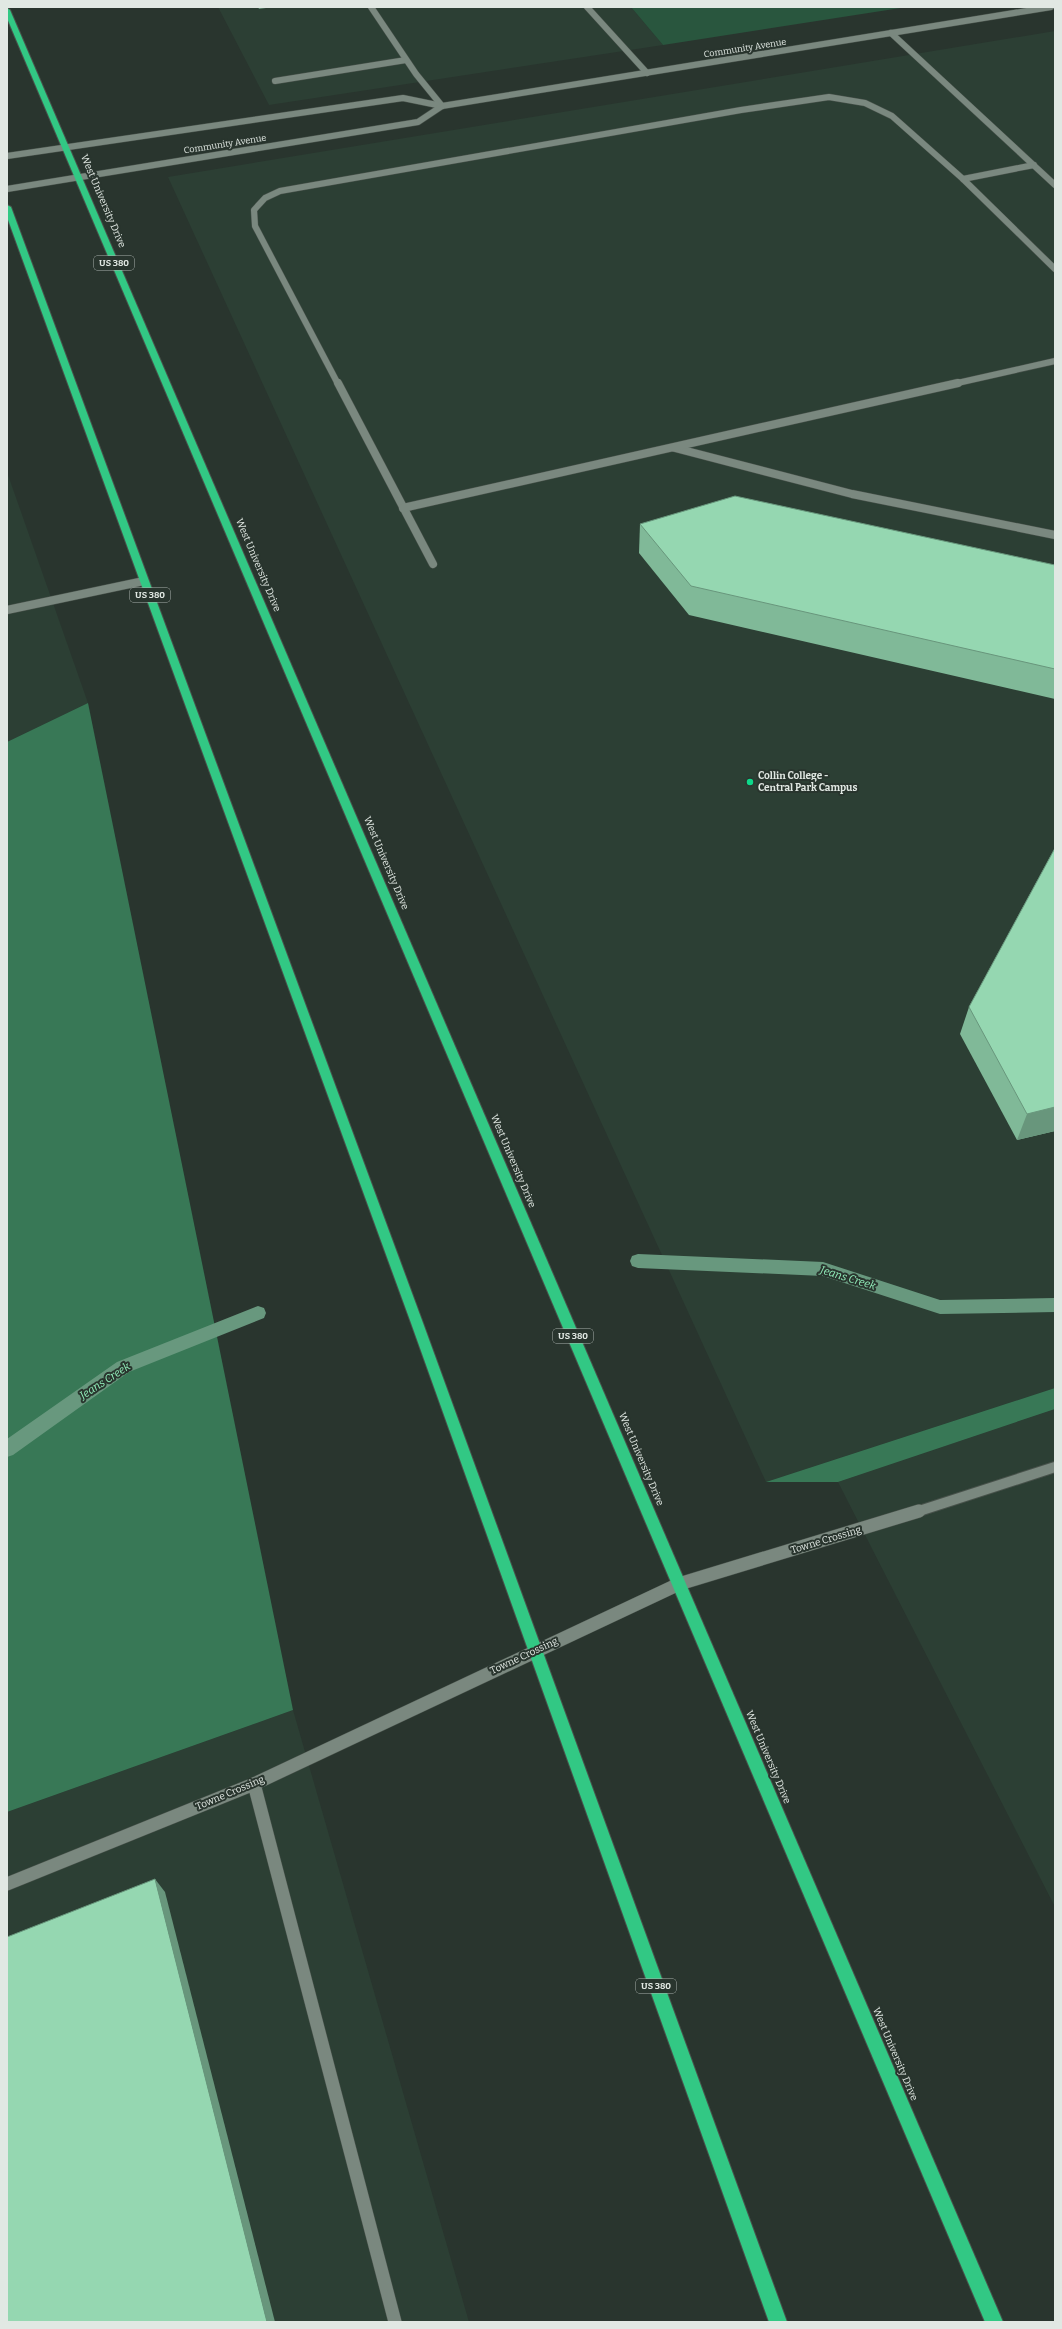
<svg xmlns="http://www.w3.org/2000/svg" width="1062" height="2329" font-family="Bitter,serif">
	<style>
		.built { fill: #2c3f34 }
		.green { fill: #29563e }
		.forest { fill: #387856 }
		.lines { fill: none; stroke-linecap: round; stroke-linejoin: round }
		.stream { fill: #68987e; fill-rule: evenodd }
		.minor-far3-casing { stroke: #48524b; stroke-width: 7 }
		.minor-far2-casing { stroke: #48524b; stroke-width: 9 }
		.minor-far1-casing { stroke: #48524b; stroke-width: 12 }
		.minor-casing { stroke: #48524b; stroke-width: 14 }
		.highway-casing { stroke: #48524b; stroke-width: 2 }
		.minor-far3 { stroke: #7a887f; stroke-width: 6 }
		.minor-far2 { stroke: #7a887f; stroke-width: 8 }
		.minor-far1 { stroke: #7a887f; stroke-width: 10 }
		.minor { stroke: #7a887f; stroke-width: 13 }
		.highway { fill: #32c884; fill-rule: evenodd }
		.wall { fill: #80b998 }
		.shaded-wall { fill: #68967c }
		.building { fill: #95d7b1; stroke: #68967c }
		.poi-dot { fill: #0dd98a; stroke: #29352e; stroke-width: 1.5 }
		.labels { text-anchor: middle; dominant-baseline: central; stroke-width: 4; stroke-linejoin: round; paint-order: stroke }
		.far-street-label { font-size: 9px; fill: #e1e8e3; stroke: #29352e }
		.shield { fill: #29352e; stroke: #aab2ad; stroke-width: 1 }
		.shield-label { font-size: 9px; font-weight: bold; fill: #e1e8e3 }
		.street-label { font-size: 10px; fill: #e1e8e3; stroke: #29352e }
		.poi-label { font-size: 10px; font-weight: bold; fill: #e1e8e3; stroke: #29352e; text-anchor: start }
		.water-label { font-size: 11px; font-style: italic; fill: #92efbb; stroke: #29352e }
	</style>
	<rect width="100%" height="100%" fill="#29352e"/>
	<g class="built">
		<polygon points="218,7 631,7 663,45 269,105"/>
		<polygon points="1055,31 1055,1388 766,1482 168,177"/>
		<polygon points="7,472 88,703 7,742"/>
		<polygon points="1055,1409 1055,1907 838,1482"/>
		<polygon points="293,1710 469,2322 7,2322 7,1812"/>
	</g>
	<polygon class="green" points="631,7 907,7 663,45"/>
	<g class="forest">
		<polygon points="88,703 293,1710 7,1812 7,742"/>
		<polygon points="1055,1388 1055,1409 838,1482 766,1482"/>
	</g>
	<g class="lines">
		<g class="stream">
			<polygon points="638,1254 823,1262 940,1300 1055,1298 1055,1312 940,1314 823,1276 638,1268 632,1266 630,1261 632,1256"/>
			<polygon points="258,1306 264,1308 266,1313 264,1318 129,1372 13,1455 7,1457 7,1439 117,1362"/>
		</g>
		<g class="minor-far3-casing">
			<g id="minor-far3">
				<polyline points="371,7 416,74 442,106"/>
				<polyline points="587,7 647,73"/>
				<polyline points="891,33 1055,185"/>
				<polyline points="275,81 406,60"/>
				<polyline points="7,156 403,98 442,106 1051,7"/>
				<polyline points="963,179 1034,165"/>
				<polyline points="7,189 418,122 442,106"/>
				<polyline points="338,384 255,226 254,210 265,198 280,191 741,110 829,97 865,103 892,116 963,179 1055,269"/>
				<polyline points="953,384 1055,361"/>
			</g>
		</g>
		<g class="minor-far2-casing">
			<g id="minor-far2">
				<polyline points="338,383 433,564"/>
				<polyline points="675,448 852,494 1055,535"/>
				<polyline points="403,508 958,383"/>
				<polyline points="7,610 144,581"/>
			</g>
		</g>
		<g class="minor-far1-casing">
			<polyline id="minor-far1" points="916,1512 1055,1467"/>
		</g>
		<g class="minor-casing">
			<g id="minor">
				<polyline points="254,1784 395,2322"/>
				<polyline points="7,1884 254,1784 679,1584 919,1511"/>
			</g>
		</g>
		<g class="highway-casing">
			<g id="highway">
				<polygon points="7,8 10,10 1003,2322 985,2322 7,18"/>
				<polygon points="7,205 11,207 423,1323 787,2322 769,2322 411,1323 7,217"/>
			</g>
		</g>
		<use href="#minor-far3" class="minor-far3"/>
		<use href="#minor-far2" class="minor-far2"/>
		<use href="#minor-far1" class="minor-far1"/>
		<use href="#minor" class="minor"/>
		<use href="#highway" class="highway"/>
	</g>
	<g class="wall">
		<polygon points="640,524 1055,565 1055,699 689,615 639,553"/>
		<polygon points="1055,848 1055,1131 1017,1140 960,1034 969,1007"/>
	</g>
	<g class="shaded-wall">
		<polygon points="258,7 273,7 259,9"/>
		<polygon points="1055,1107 1055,1131 1017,1140 1027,1114"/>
		<polygon points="155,1879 165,1892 275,2322 267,2322"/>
	</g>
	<g class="building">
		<polygon points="735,496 1055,565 1055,669 691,586 640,524"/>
		<polygon points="1055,848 1055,1107 1027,1114 969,1007"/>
		<polygon points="155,1879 267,2322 7,2322 7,1937"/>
	</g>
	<circle class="poi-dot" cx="750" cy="782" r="4"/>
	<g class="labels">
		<g class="far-street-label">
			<text transform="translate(745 48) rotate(-9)">Community Avenue</text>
			<text transform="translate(225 144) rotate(-9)">Community Avenue</text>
		</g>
		<g class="shield">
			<rect x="94" y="256" width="40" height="14" rx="3"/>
			<rect x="130" y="588" width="40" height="14" rx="3"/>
			<rect x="553" y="1329" width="40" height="14" rx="3"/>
			<rect x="636" y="1979" width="40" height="14" rx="3"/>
		</g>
		<g class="shield-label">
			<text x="114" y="263">US 380</text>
			<text x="150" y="595">US 380</text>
			<text x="573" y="1336">US 380</text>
			<text x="656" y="1986">US 380</text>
		</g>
		<g class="street-label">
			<text transform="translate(103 201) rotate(67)">West University Drive</text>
			<text transform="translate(258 565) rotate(67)">West University Drive</text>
			<text transform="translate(386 863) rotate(67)">West University Drive</text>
			<text transform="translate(513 1161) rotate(67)">West University Drive</text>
			<text transform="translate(641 1459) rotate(67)">West University Drive</text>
			<text transform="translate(826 1540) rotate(-17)">Towne Crossing</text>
			<text transform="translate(524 1656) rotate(-25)">Towne Crossing</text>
			<text transform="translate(768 1757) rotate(67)">West University Drive</text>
			<text transform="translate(230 1793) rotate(-23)">Towne Crossing</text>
			<text transform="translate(895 2054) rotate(67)">West University Drive</text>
		</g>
		<g class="poi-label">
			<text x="758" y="776">Collin College -<tspan x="758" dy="12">Central Park Campus</tspan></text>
		</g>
		<g class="water-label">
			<text transform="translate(848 1278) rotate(17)">Jeans Creek</text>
			<text transform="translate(105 1381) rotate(-33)">Jeans Creek</text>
		</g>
	</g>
	<rect width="1062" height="2329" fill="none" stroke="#e1e8e3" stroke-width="16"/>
</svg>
